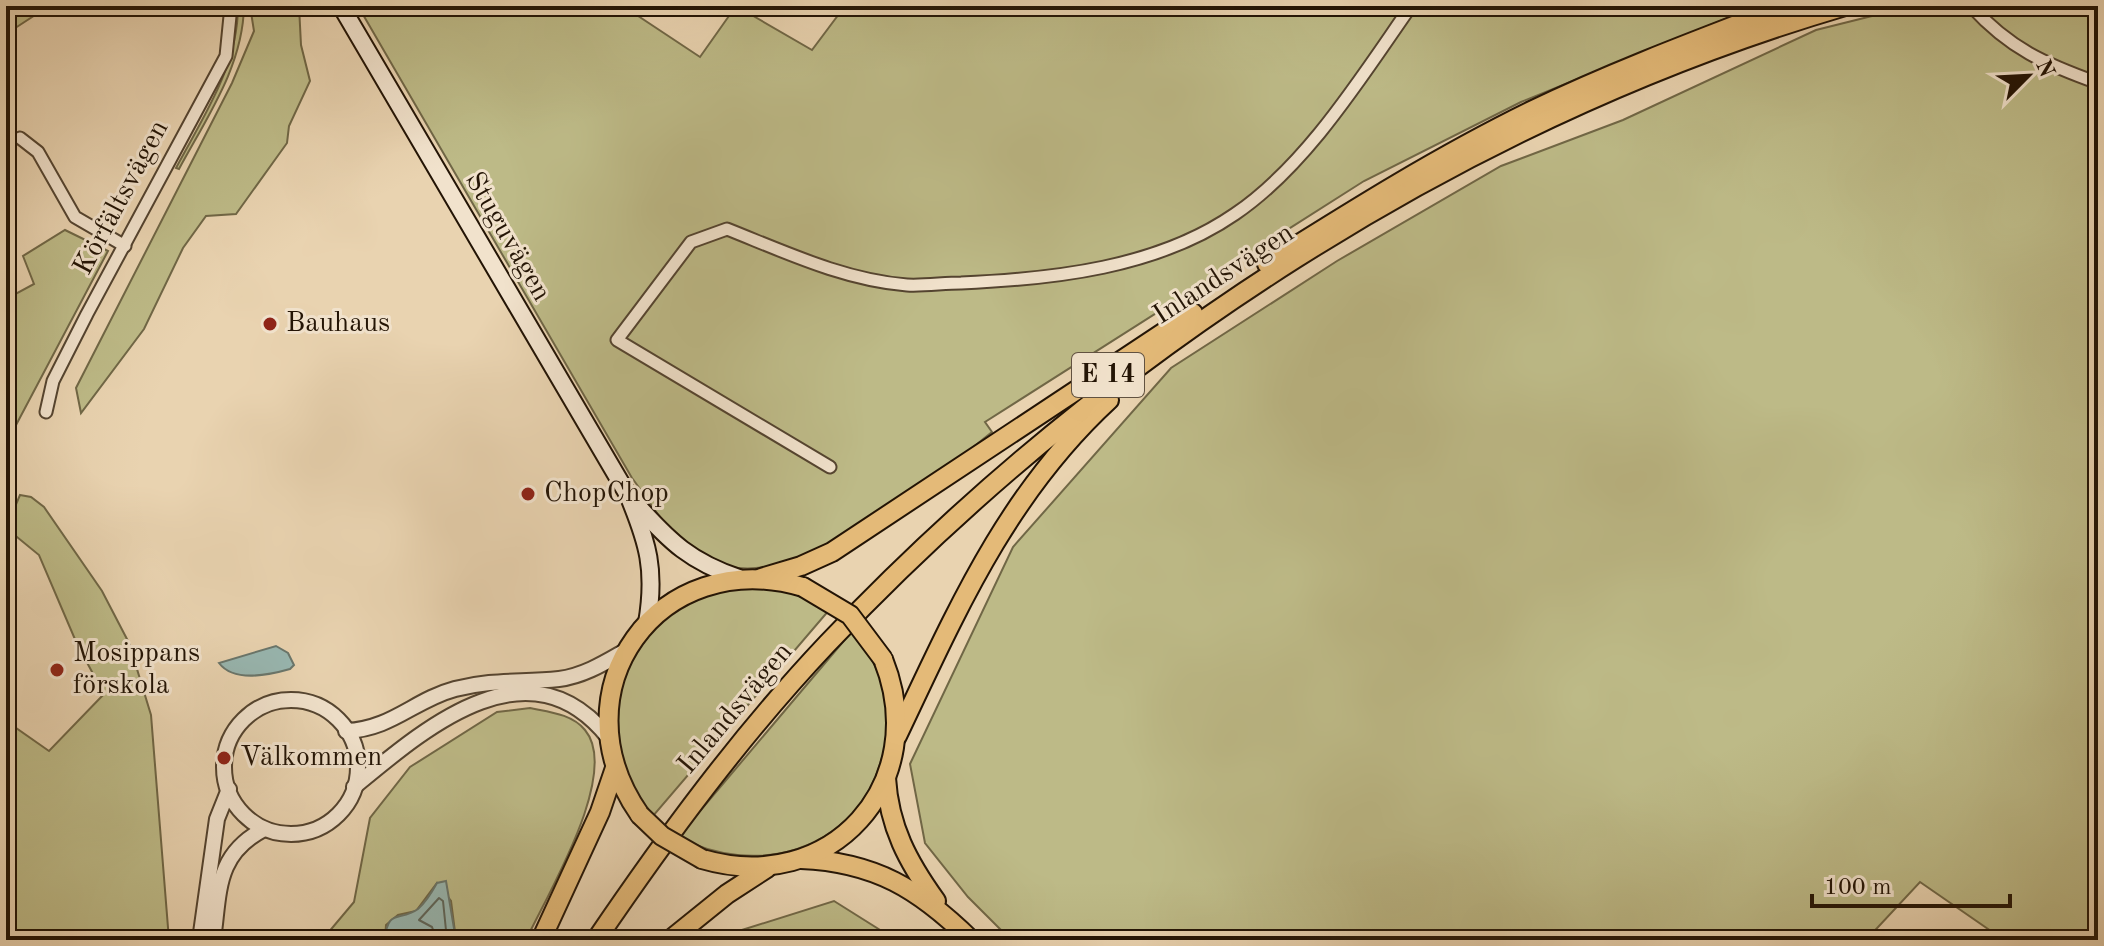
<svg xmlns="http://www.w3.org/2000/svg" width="2104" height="946" font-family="'Old Standard TT',serif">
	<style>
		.green { fill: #bdba87; stroke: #706746; stroke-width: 2 }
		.water { fill: #98b7b1; stroke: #69766c; stroke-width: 2 }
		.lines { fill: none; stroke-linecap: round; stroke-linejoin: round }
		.shore { stroke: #5e665b; stroke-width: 2 }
		.minor-casing { stroke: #544430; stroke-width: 15 }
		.tertiary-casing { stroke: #544430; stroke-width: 18 }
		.secondary-casing { stroke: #231405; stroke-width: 20 }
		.primary-casing { stroke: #231405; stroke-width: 22 }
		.trunk-casing { stroke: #231405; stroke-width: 22 }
		.minor { stroke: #f1e2cc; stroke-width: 11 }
		.tertiary { stroke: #f1e2cc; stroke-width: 14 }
		.secondary { stroke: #f1e2cc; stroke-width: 16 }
		.primary { stroke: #e4ba78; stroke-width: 18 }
		.trunk { stroke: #e4ba78; stroke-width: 18 }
		.trunk-bridge-casing { stroke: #231405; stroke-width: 22; stroke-linecap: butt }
		.trunk-bridge { stroke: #e4ba78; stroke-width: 18 }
		.poi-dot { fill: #8f2418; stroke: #f1e2cc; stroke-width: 3 }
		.labels { text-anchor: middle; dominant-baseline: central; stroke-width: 6; stroke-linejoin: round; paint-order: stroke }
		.shield { fill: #f1e2cc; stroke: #615241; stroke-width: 2 }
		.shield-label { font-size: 26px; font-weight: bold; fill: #231405 }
		.street-label { font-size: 28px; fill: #231405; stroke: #f1e2cc }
		.poi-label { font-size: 28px; fill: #231405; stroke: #f1e2cc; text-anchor: start }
	</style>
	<rect width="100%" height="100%" fill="#e9d3b0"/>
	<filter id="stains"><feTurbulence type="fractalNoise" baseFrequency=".0025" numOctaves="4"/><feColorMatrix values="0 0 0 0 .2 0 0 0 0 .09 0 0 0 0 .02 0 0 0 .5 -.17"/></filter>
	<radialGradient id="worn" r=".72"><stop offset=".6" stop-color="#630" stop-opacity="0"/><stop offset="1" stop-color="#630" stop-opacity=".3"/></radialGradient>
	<g class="green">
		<polygon points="6,6 49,6 6,34"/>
		<path d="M238 6H244C243 66 207 117 179 169L176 168C203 117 238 66 238 6Z"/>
		<polygon points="250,6 299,6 301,45 310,81 289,126 287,143 236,214 206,216 183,248 144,329 81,413 76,388 232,83 254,31"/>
		<path d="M358 6H623L700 57 736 6 812 50 845 6H1757L1521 102 1364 181 985 422 992 432C924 486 771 623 685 545 664 527 648 499 632 478Z"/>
		<polygon points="1912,6 2098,6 2098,940 2004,940 1920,882 1866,940 1011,940 968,897 925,843 910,764 1013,547 1171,368 1337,261 1501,166 1623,120 1816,30"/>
		<polygon points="65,230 108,251 6,444 6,299 34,284 23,256"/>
		<polygon points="20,495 31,497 44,507 102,591 129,643 151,715 169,940 6,940 6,721 49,751 104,694 77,644 39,555 6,528"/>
		<path d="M729 586 792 590 830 609 653 816C609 763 602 691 648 637 655 629 663 616 672 610 689 599 711 593 729 586Z"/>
		<path d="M853 630C869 653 881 673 887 701 891 723 886 747 879 767 851 853 754 877 678 837Z"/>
		<path d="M530 708C549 712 572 714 585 730 621 773 547 895 526 940H456L451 901 437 883 416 911 398 915 386 925 385 940H322L354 902 370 818 410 767 497 712Z"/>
		<polygon points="834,901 896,940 726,940 742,930"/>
	</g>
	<g class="water">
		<path d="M276 646 288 653 294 665 290 669C269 675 234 683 219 663Z"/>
		<path d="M446 881 456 940H431L425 932 409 940H385C387 908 400 922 418 909 426 902 432 892 437 883Z"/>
	</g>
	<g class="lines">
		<polyline class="shore" points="437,940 432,927 419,920 439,898 443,901 447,940"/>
		<g class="minor-casing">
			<g id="minor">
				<path d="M1971 6C2010 49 2045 64 2098 83"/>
				<polyline points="20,138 38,152 75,217 125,246"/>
				<polyline points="46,412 53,381 87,314 226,56 231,6"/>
				<path d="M830 467 617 340 691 242 727 229C785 252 844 280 907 285 924 286 944 283 961 283 1053 279 1157 268 1235 214 1307 165 1362 76 1411 6"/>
			</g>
		</g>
		<g class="tertiary-casing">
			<g id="tertiary">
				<circle cx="291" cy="767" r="67"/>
				<path d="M346 731C392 729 414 700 455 689 493 679 521 683 559 679 584 676 606 662 627 650"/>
				<path d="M354 787C424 729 528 638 608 737"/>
				<polyline points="200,940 217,819 229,789"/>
				<path d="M213 940C220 891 215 855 264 829"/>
			</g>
		</g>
		<g class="secondary-casing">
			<g id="secondary">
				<path d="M341 6 628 495C648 543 656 570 647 623"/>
				<path d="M637 505C670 542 691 562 739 578"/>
			</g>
		</g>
		<g class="primary-casing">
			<g id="primary">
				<path d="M886 778C889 827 908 862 936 901"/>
				<path d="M801 859C875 862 919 889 971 940"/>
			</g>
		</g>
		<g class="trunk-casing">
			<g id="trunk">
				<path d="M1267 264C1353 210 1439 156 1531 111 1614 71 1700 39 1786 6"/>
				<polyline points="761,578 801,566 832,552 1193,313"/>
				<path d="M897 736C956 612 1006 495 1109 400"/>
				<path d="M640 815C553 691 659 544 803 587"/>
				<path d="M702 859C831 897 933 783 883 659"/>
				<polyline points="541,940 600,812 615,768"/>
				<path d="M596 940C666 837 741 735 827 644 1101 355 1461 119 1845 6"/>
				<polyline points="670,940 727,894 767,868"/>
			</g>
		</g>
		<use href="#minor" class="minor"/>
		<use href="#tertiary" class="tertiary"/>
		<use href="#secondary" class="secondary"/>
		<use href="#primary" class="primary"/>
		<use href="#trunk" class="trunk"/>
		<g class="trunk-bridge-casing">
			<g id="trunk-bridge">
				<polyline points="803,587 850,615 883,659"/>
				<polyline points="640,815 662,836 702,859"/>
			</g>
		</g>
		<use href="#trunk-bridge" class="trunk-bridge"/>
	</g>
	<g class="poi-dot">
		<circle cx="270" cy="324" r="8"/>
		<circle cx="528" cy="494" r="8"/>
		<circle cx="57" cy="670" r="8"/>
		<circle cx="224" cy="758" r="8"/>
	</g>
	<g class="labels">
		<rect class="shield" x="1072" y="353" width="72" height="44" rx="6"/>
		<g class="shield-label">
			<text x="1108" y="375">E 14</text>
		</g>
		<g class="street-label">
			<text transform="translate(122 198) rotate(-62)">Körfältsvägen</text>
			<text transform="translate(507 237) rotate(60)">Stuguvägen</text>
			<text transform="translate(1224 275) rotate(-33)">Inlandsvägen</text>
			<text transform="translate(736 709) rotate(-50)">Inlandsvägen</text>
		</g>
		<g class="poi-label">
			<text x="286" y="324">Bauhaus</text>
			<text x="544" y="494">ChopChop</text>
			<text x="73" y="654">Mosippans<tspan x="73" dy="32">förskola</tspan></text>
			<text x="240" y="758">Välkommen</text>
		</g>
	</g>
	<rect width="2104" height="946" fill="none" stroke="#e9d3b0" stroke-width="32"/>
	<rect x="8" y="8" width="2088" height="930" fill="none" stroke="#231405" stroke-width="4"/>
	<rect x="16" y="16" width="2072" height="914" fill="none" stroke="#231405" stroke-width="2"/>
	<g transform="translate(2028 76) rotate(66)" stroke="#f1e2cc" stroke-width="6" paint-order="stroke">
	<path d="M0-6L14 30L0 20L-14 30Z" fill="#231405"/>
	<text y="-12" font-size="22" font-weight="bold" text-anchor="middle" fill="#231405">N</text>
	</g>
	<path d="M1812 894v12h198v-12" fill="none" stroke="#231405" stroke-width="4"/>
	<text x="1824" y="894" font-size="24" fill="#231405" stroke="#f1e2cc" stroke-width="6" paint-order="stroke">100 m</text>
	<rect width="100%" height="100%" filter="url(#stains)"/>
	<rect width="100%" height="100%" fill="url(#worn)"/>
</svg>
